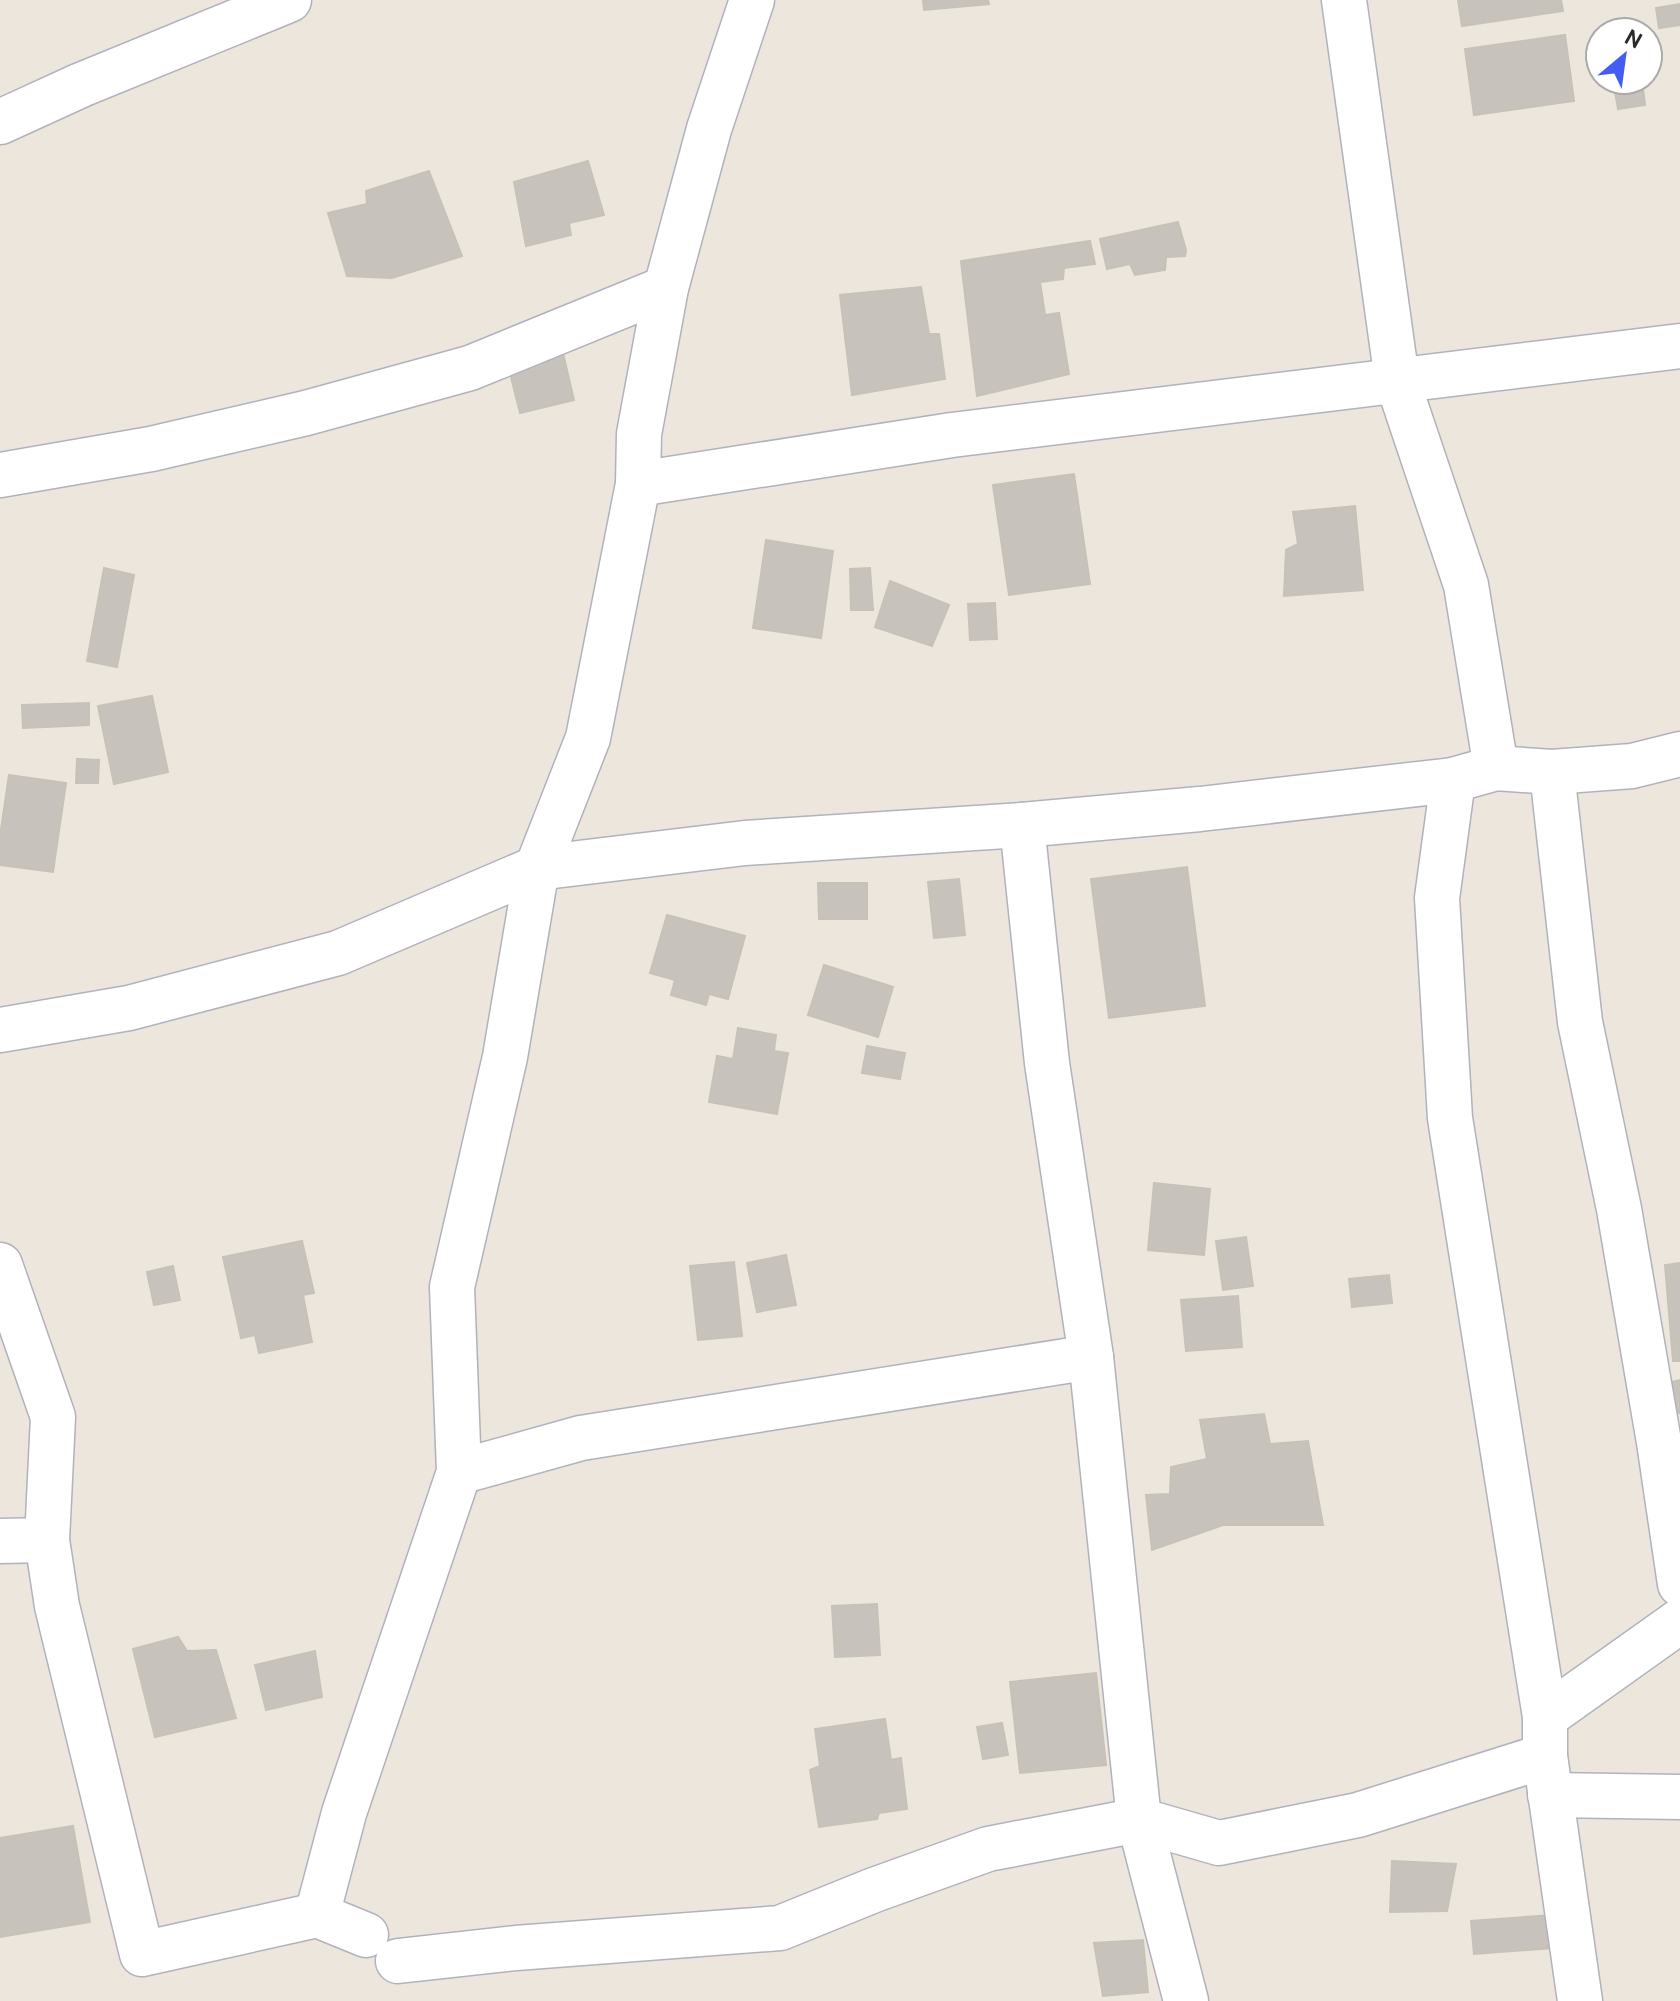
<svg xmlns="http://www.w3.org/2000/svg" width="1680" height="2001" font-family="Cabin,sans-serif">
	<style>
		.building { fill: #c7c3bc; stroke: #c7c2b6; stroke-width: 2 }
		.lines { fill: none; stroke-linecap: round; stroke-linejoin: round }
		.street-casing { stroke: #b0b3bd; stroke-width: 47 }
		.street { stroke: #fff; stroke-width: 44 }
	</style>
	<rect width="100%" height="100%" fill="#ece6dd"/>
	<g class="building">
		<polygon points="923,0 988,0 989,4 924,10"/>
		<polygon points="1458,0 1561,0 1563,11 1462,26"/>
		<polygon points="1680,4 1680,25 1659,28 1656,8"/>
		<polygon points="1565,35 1574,101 1474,115 1465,49"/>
		<polygon points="1613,80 1642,80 1645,105 1618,109"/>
		<polygon points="588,161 604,215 569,223 571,235 526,246 514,182"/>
		<polygon points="429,171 462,256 392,278 347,276 328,213 367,204 366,191"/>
		<polygon points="1178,222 1186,250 1185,256 1166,257 1165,270 1135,275 1130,264 1107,269 1100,239"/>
		<polygon points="1090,241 1095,264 1064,268 1063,279 1040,282 1045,315 1059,313 1069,374 977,396 961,261"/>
		<polygon points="921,287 929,334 939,334 945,379 852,395 840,295"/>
		<polygon points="562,349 574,400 520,413 507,361"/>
		<polygon points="1074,474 1090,584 1009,595 993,485"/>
		<polygon points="1355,506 1363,590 1284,596 1286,550 1298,544 1293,512"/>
		<polygon points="766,540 833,551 821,638 753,628"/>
		<polygon points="104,568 134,575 117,667 87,661"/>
		<polygon points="870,568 873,610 851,610 850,569"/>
		<polygon points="890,581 949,605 932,646 875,627"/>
		<polygon points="995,603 997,639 970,640 968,604"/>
		<polygon points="152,696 168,772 114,784 98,706"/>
		<polygon points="89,703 89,725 23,728 22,705"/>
		<polygon points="77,759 99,760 98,783 76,783"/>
		<polygon points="9,775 66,783 53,872 0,865 0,836"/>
		<polygon points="1187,867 1205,1006 1109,1018 1091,879"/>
		<polygon points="959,879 965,935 934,938 928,882"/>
		<polygon points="818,883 867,883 867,919 819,919"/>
		<polygon points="667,915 745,936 728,999 709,994 706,1005 671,995 675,980 650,973"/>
		<polygon points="824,965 893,987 878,1037 808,1015"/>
		<polygon points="738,1028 776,1035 774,1051 788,1053 777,1114 709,1102 717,1056 733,1059"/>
		<polygon points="867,1046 905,1053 900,1079 862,1073"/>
		<polygon points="1154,1183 1210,1189 1204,1255 1148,1250"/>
		<polygon points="1246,1237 1253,1286 1223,1290 1216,1241"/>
		<polygon points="302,1241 314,1293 303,1295 312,1342 259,1353 255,1335 241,1338 223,1257"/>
		<polygon points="786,1255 796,1305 757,1312 747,1263"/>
		<polygon points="734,1262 742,1336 698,1340 690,1266"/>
		<polygon points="1680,1263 1680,1361 1673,1361 1665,1265"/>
		<polygon points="173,1266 180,1300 154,1305 147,1272"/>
		<polygon points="1389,1275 1392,1303 1352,1307 1349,1279"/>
		<polygon points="1238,1296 1242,1347 1186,1351 1181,1300"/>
		<polygon points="1680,1380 1680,1413 1666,1415 1659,1385"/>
		<polygon points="1264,1414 1270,1444 1308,1441 1323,1525 1223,1525 1152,1550 1146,1495 1170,1494 1171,1467 1207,1459 1200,1420"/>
		<polygon points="877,1604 880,1655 835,1657 832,1606"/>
		<polygon points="178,1637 187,1651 216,1650 236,1718 155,1737 133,1649"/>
		<polygon points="315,1651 322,1697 266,1710 255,1665"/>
		<polygon points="1096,1673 1106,1765 1020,1773 1010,1682"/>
		<polygon points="885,1719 891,1760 901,1758 907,1809 879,1813 877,1819 819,1827 810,1770 820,1766 815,1729"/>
		<polygon points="1002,1723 1008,1755 983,1759 977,1727"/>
		<polygon points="73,1826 90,1922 0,1937 0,1838"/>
		<polygon points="1392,1861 1456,1864 1447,1911 1390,1912"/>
		<polygon points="1552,1915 1554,1948 1474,1954 1471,1921"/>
		<polygon points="1143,1940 1148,1992 1103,1996 1094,1943"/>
	</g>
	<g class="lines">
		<g class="street-casing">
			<g id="street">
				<polyline points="1344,0 1397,380 1466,585 1496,768"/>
				<polyline points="0,122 81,85 289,0"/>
				<polyline points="0,475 151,449 306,413 470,368 666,288"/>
				<polyline points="638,484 952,435 1680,346"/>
				<polyline points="1552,772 1580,1022 1619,1209 1659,1442 1680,1584"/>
				<polyline points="1453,780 1437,898 1450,1118 1545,1717 1545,1756 1580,2001"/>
				<polyline points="1022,825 1047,1063 1091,1357 1139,1820 1186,2001"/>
				<polyline points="0,1030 129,1008 338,953 537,868 745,843 1022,825 1200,809 1453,780 1496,768 1552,772 1632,766 1680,754"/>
				<polyline points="0,1265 53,1417 47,1540 57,1606 142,1954 317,1915 366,1935"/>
				<polyline points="459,1472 581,1438 1091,1357"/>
				<polyline points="0,1541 47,1540"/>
				<polyline points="1545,1717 1680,1621"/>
				<polyline points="1550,1795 1680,1797"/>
				<polyline points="317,1915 344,1813 459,1472 452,1287 505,1057 537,868 588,738 638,484 639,434 666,288 709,129 752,0"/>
				<polyline points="398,1961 516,1948 780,1928 874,1890 988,1849 1139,1820 1219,1843 1358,1815 1545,1756"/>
			</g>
		</g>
		<use href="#street" class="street"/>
	</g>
	<g transform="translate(1624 56) rotate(29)"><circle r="38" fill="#ffffff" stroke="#aaaaaa" stroke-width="2"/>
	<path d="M0-6L14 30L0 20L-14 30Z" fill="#435df3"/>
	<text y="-12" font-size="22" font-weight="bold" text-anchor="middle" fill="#2a2a2a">N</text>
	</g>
</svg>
